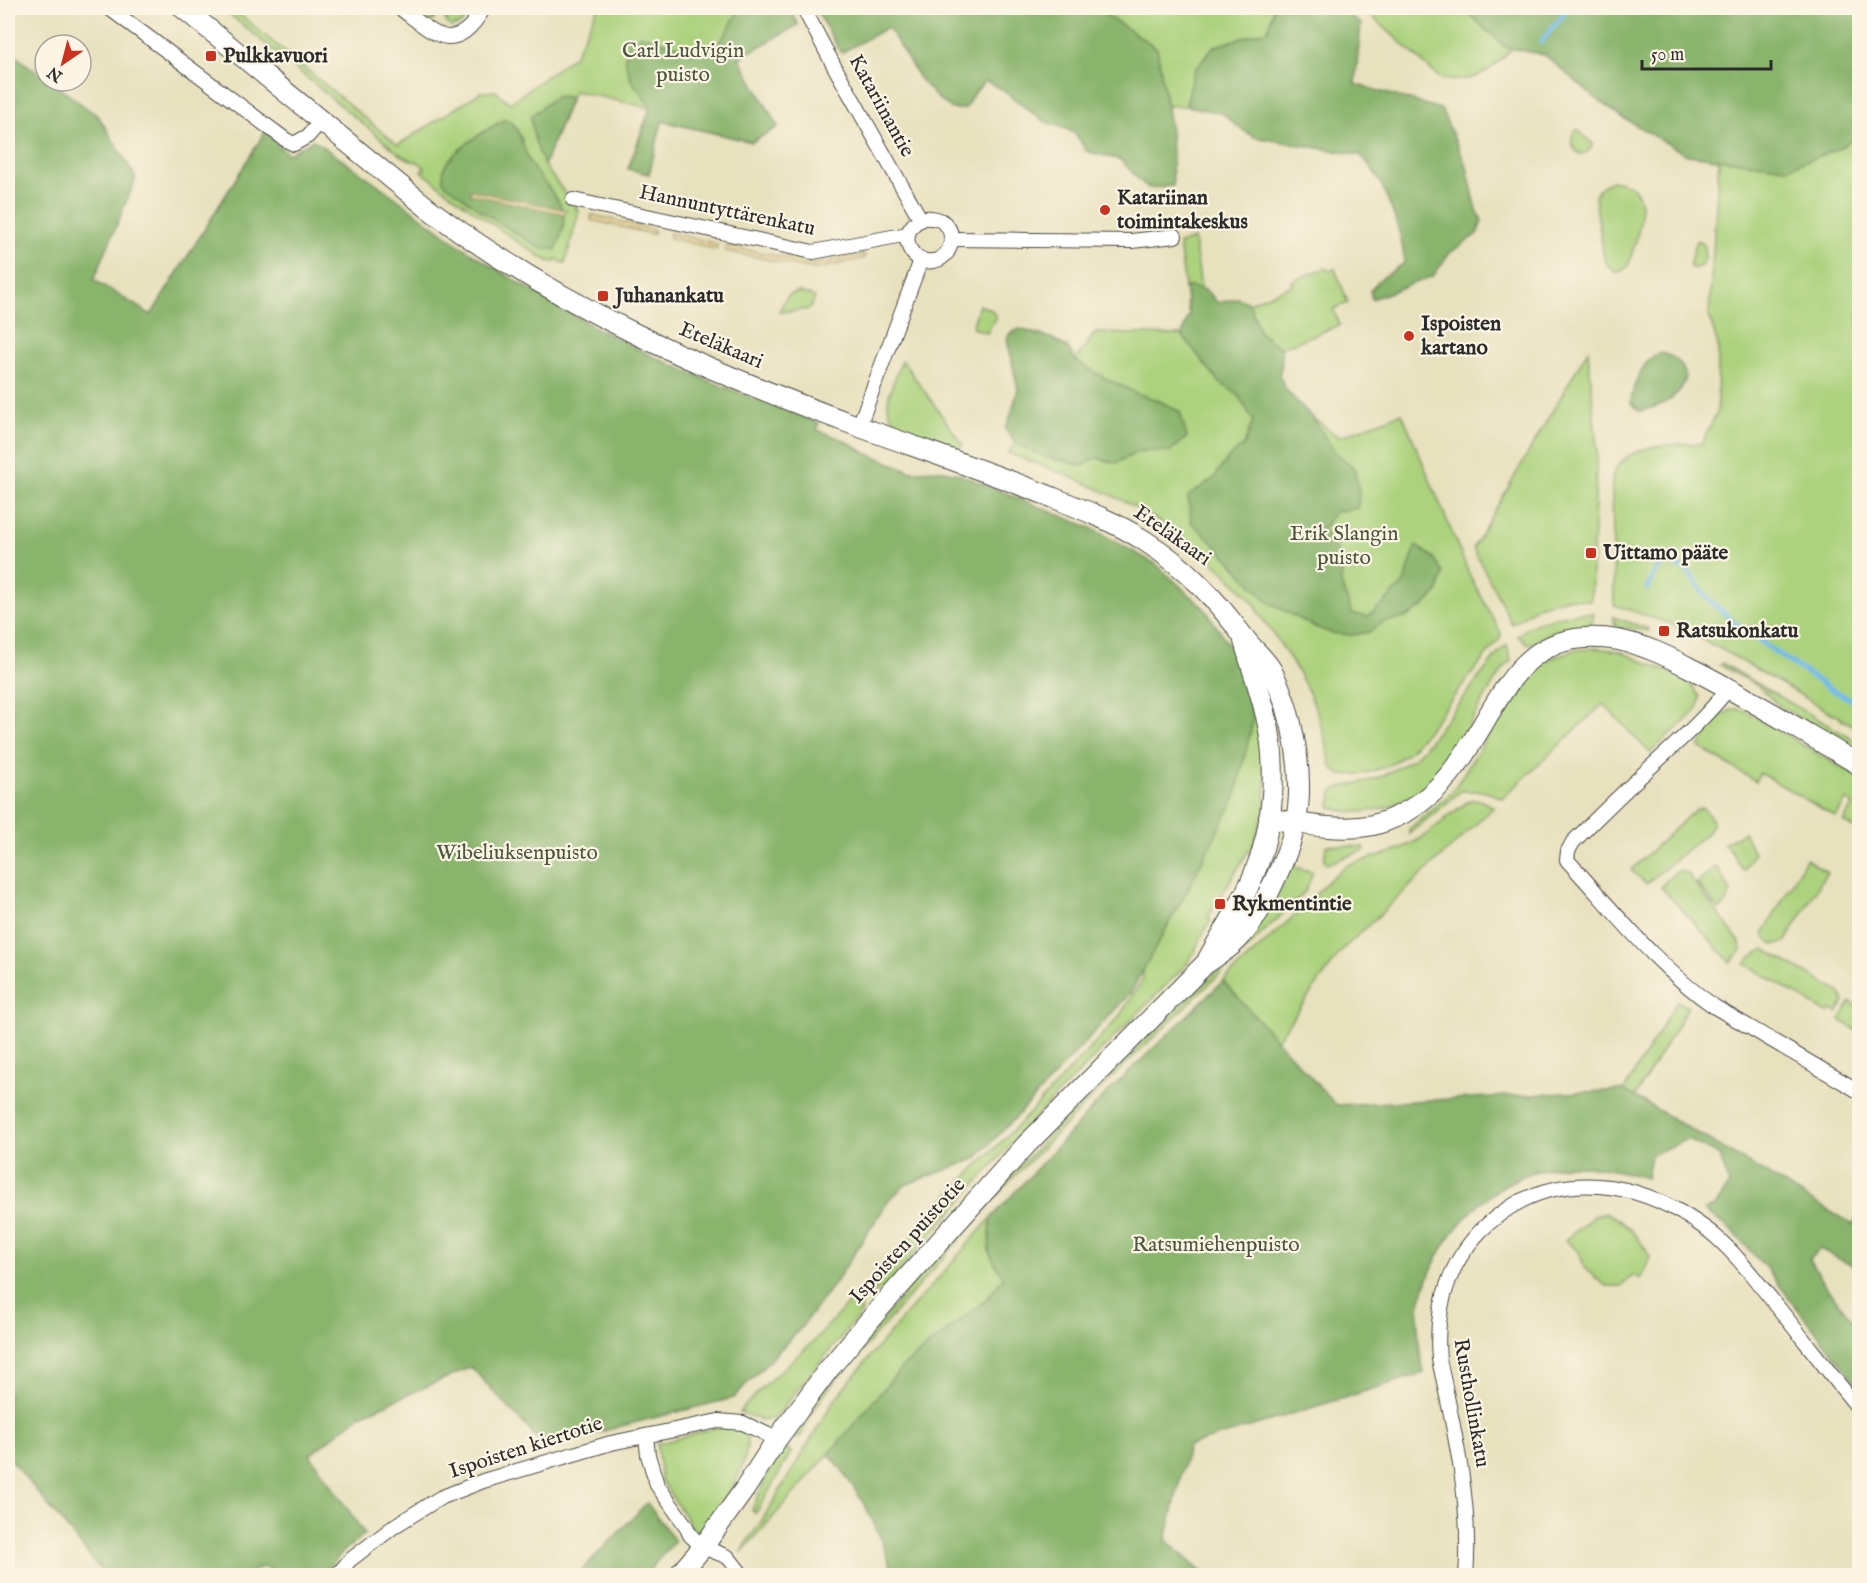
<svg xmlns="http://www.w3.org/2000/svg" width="1867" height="1583" font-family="'IM FELL English',serif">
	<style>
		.green { fill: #acd27d; stroke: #6c7e54; stroke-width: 1.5 }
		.forest { fill: #89b46c; stroke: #5a704c; stroke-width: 1.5 }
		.sand { fill: #eeda9e; stroke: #8c8264; stroke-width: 1.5 }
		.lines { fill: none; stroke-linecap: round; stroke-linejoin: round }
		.stream { stroke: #74bbec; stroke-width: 5 }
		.street-casing { stroke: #474641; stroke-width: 16 }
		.secondary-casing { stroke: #474641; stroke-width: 22 }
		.street { stroke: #fff; stroke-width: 14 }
		.secondary { stroke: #fff; stroke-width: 20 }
		.poi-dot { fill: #c8321e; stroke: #fcf5e5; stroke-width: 2 }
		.labels { text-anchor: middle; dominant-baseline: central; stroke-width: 4.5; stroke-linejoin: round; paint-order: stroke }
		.park-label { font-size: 21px; fill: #4b5540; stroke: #fcf5e5 }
		.poi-label { font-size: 21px; font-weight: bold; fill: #2b2b2b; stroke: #fcf5e5; text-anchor: start }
		.street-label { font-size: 21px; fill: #2b2b2b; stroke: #fcf5e5 }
	</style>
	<rect width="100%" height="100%" fill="#fcf5e5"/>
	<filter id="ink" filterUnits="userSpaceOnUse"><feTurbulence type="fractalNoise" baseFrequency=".0167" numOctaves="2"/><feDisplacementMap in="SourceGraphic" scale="12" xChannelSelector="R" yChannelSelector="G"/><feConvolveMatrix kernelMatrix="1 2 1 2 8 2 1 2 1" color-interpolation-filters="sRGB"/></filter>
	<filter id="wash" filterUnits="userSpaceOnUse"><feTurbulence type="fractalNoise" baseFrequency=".008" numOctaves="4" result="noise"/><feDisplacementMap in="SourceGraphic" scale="24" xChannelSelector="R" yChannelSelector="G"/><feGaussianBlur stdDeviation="1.35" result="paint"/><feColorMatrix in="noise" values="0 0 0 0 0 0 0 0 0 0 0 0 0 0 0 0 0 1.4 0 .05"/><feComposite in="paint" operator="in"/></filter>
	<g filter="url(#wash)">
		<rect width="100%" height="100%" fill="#e8e1be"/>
		<g class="green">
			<path d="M222 8H232L398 145 481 92 496 91 510 103 574 56 598 8H789L798 25 739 58 778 127 752 142 662 121 649 174 628 169 650 108 574 91 544 165 579 212 565 264 556 259 554 262 548 261C504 234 462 203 421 171L425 168 417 161 415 162 402 156Z"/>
			<polygon points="410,8 421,8 435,18 431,23"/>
			<polygon points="464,8 474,8 460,25 450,27 445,19 465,10"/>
			<polygon points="932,8 1274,8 1268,30 1213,47 1194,71 1186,106 1167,106 1163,86"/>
			<path d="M1363 8H1463L1505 47 1512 48C1495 69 1469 87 1440 78Z"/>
			<path d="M1577 129 1593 144C1583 168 1562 142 1577 129Z"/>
			<path d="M1859 135V729L1721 649 1671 624 1614 605 1612 478C1623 442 1671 445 1702 443L1717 412 1718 346 1709 315 1719 159 1787 168 1838 149Z"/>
			<path d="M1612 181C1660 182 1636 239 1628 266 1617 278 1610 271 1604 258L1595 197C1598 188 1603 185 1612 181Z"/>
			<path d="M1194 239 1209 343 1339 437 1402 413 1471 578 1501 633 1500 638 1422 737 1407 754 1386 767 1362 774 1341 775 1334 771 1331 766C1319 698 1296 664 1256 610L1258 608C1186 522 1111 491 1008 453L1095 333 1182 335 1189 315 1179 244Z"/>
			<polygon points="1697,240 1704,244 1705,260 1701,266 1693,269 1689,266"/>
			<polygon points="1325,268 1329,271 1335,269 1348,303 1333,309 1340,325 1281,348 1260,333 1249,303 1293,285 1292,281"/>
			<path d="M799 292 815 297 810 309 779 312C785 300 785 294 799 292Z"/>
			<polygon points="979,305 990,309 996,316 987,333 972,328"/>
			<polygon points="1588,350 1597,449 1591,601 1568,598 1540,605 1512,624 1473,548"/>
			<path d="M902 360 963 445 958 448C937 441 888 431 888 404 888 390 898 373 902 360Z"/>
			<path d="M1580 613 1594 614 1592 622 1588 625 1551 633 1531 644 1526 643 1518 636C1533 620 1559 616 1580 613Z"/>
			<polygon points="1613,617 1649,629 1649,631 1619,627 1615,625"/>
			<path d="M1507 645 1511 660C1467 709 1451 798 1375 810 1359 813 1346 813 1330 807L1332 792 1338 788 1375 779 1385 775 1413 759 1423 749 1500 651Z"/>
			<polygon points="1597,648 1619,651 1684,679 1692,685 1700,697 1698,709 1650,753 1603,704 1503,798 1483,791 1461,791 1409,834 1409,829 1452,792 1525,677 1551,658 1575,650"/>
			<polygon points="1722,663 1859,743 1859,753 1779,706 1758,686 1720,665"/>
			<polygon points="1241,664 1248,677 1263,729 1266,805 1252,851 1249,850 1208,917 1211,919 1188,963 1036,1116 884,1288 874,1293 872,1282 877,1273 896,1252 916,1233 936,1207 1031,1112 1118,1018 1143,979 1143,970 1189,887 1253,721"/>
			<path d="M1736 709 1746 711 1859 778V831L1843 822 1853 805 1846 800 1836 817 1760 773 1755 781 1699 747 1708 731 1700 734C1711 724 1721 712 1736 709Z"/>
			<path d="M1471 800H1479L1494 807 1343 949 1276 1041 1223 981 1306 905 1326 883 1345 866C1369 858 1396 853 1418 840 1437 829 1451 811 1471 800Z"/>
			<polygon points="1703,808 1712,819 1713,823 1708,832 1646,884 1631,870 1696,809"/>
			<path d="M1744 832 1754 853 1744 871C1736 862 1733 851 1723 844Z"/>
			<polygon points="1328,845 1364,847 1365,850 1327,864 1324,861 1326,846"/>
			<path d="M1806 859 1827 872 1786 941C1777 948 1768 943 1763 934Z"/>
			<polygon points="1291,866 1313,872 1306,890 1301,896 1113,1076 1011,1180 828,1389 809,1418 800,1437 790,1439 790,1437 815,1399 910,1287 1009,1177 1110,1072 1228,960"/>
			<polygon points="1716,867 1731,891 1724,906 1719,910 1697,883"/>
			<polygon points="1678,871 1687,873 1740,942 1741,951 1730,962 1661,887 1669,877"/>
			<polygon points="1764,949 1841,993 1844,1002 1837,1013 1831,1010 1829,1014 1745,964 1753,955"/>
			<polygon points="1677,1001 1688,1007 1635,1097 1624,1090"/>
			<polygon points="1850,1002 1859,1007 1859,1032 1840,1020"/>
			<path d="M1606 1213C1625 1221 1640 1239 1650 1257L1641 1279 1634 1275 1621 1286H1606L1585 1269 1579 1252 1565 1240 1594 1216Z"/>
			<polygon points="991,1218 989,1252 1003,1278 987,1299 902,1367 829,1454 742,1552 743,1547 760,1524 835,1399 877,1348"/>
			<path d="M854 1297C859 1302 863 1306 861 1313L793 1395 780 1413 772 1419 761 1420 739 1412 772 1378 813 1342Z"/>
			<path d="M722 1426C727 1427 736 1427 741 1429 760 1439 731 1493 722 1506 715 1516 705 1525 696 1533L661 1480 657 1444Z"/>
			<polygon points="783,1447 786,1447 791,1452 789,1456 756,1513 752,1510 768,1472"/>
		</g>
		<g class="forest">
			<polygon points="743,8 789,8 798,25 739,58 778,127 752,142 662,121 649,174 628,169 651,108 631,80 625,60 628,42 641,35 696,52 715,47 725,35 736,15"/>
			<path d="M815 8H1096L1157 48 1171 131 1173 186 1149 188 1140 181 1121 160 1086 151C1082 144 1079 136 1072 132 1063 126 1051 126 1041 119 1022 107 1006 89 985 81L972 96 965 109H952L936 97 919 78 888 27 841 53Z"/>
			<path d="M1274 8H1340L1361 24 1355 84 1441 109 1467 167 1476 207 1482 221 1477 234 1450 253 1433 276 1372 299 1370 291 1379 280 1404 263V257C1401 229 1382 174 1360 155L1254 137 1238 127 1222 113 1186 106 1194 71 1213 47 1268 30Z"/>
			<polygon points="1463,8 1859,8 1859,135 1838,149 1787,168 1687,155 1620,116 1589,93 1545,55 1505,47"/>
			<polygon points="8,50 45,78 45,81 50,81 99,117 136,178 94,280 151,315 265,132 288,154 313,140 373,181 459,245 504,274 596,328 652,356 714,383 819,423 817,430 844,440 866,453 911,471 940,470 959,474 1091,528 1156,564 1206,610 1241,664 1253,721 1235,798 1189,887 1131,992 1023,1110 975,1159 905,1185 889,1200 839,1277 800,1329 733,1398 625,1425 546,1448 471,1367 359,1416 310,1455 365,1534 346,1549 321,1575 291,1575 263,1567 240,1576 105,1575 8,1456"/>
			<path d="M556 96 571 97 544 165C536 149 532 134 531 116Z"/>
			<path d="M506 119C522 128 522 147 530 163 538 178 557 193 562 209 567 223 561 236 556 250L540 248 481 211 443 182C443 178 443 172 444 168 451 151 490 127 506 119Z"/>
			<path d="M1185 287C1204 287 1206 289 1218 303L1238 298 1249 303 1260 333 1281 348 1282 364 1279 375 1286 390 1312 417 1334 451 1354 468 1359 491 1358 508 1334 512 1323 530 1343 560 1341 583 1352 613 1367 617 1383 604 1404 583 1416 546 1433 557 1443 573 1438 592 1423 607 1405 618 1383 622 1370 632 1352 635 1331 633 1315 627 1268 602 1220 550 1191 522 1188 496 1213 479 1229 457 1244 445 1253 420 1238 395 1219 382 1182 335 1189 315Z"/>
			<polygon points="1020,329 1053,339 1068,348 1076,361 1105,378 1136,393 1160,401 1180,412 1187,437 1170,452 1140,451 1116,463 1095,458 1084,466 1045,457 1015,443 1005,429 1011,415 1018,389 1007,339 1010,333"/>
			<path d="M1659 353C1674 355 1682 362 1686 377 1681 398 1659 407 1639 411L1631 403C1632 386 1643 360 1659 353Z"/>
			<path d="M1223 981 1336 1105 1624 1090 1853 1225 1859 1215V1269L1820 1249 1809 1259 1827 1288 1859 1328V1387L1766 1268 1733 1232 1704 1210 1715 1207 1729 1184 1720 1156 1688 1139 1651 1155 1647 1178C1618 1170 1587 1163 1556 1167 1495 1175 1443 1230 1425 1287 1423 1295 1420 1302 1419 1309 1416 1331 1420 1351 1424 1373L1188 1446 1166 1540 1205 1575H893C881 1530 859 1490 829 1454L902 1367 987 1299 1003 1278 989 1252 991 1218 1102 1098Z"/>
			<polygon points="647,1503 675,1541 645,1575 577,1575"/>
		</g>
		<g class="sand">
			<polygon points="470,190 566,210 565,214 470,194"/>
			<polygon points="592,215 654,230 653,234 591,220"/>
			<polygon points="670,233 717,244 716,249 670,238"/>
			<polygon points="726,246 815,264 864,254 865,258 816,269 725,251"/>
		</g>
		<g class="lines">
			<g class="stream">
				<polyline points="1541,42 1569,8"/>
				<polyline points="1647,589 1656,569 1667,561 1688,571 1704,595 1734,622 1765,645 1830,689 1860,704"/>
			</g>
		</g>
	</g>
	<g filter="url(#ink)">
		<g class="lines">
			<g class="street-casing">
				<g id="street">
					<polyline points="109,8 286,140 294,144 308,136 321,121"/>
					<path d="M400 8C436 35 454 57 484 8"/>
					<polyline points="806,13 834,66 921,220"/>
					<polyline points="573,200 813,252 908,234"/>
					<polyline points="952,239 1132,241 1175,236"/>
					<path d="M859 426 921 260C955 270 963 220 931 218 925 217 919 220 914 224 902 236 908 253 921 260"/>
					<path d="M1729 688C1702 722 1672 747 1640 777 1617 798 1595 820 1573 842L1568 851 1567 860C1614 911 1658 968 1715 1007L1860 1092"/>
					<polyline points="646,1436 648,1455 657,1485 686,1526 690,1535 703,1547 728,1557 743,1576"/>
					<polyline points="336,1576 350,1560 396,1525 440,1498 483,1481 611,1443 718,1421 743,1423 777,1439"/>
					<path d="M1466 1576C1472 1502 1454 1430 1439 1359 1434 1304 1451 1253 1495 1218 1551 1173 1622 1178 1682 1213 1693 1220 1705 1227 1715 1236 1737 1255 1754 1278 1772 1300 1802 1337 1830 1374 1860 1410"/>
				</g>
			</g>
			<g class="secondary-casing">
				<g id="secondary">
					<path d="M183 8 429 209C561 308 706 371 860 427 921 449 983 470 1044 494 1079 508 1114 521 1145 541 1187 568 1214 597 1243 636 1252 649 1265 658 1272 671 1293 712 1306 779 1295 825 1290 848 1280 870 1269 892 1260 911 1248 931 1232 945 1224 952 1214 958 1205 964L1026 1145 879 1309 828 1370 777 1439 744 1490 703 1547 678 1576"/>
					<path d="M1269 818C1302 824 1340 832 1373 825 1409 816 1438 792 1459 762 1505 697 1519 624 1618 640 1644 645 1667 656 1690 668 1748 697 1803 732 1860 765"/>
					<path d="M1208 959C1223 931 1242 905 1254 874 1274 827 1278 765 1266 716 1260 690 1251 666 1244 641"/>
				</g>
			</g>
			<use href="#street" class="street"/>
			<use href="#secondary" class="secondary"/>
		</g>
	</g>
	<g class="poi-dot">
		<rect x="205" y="50" width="12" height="12" rx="3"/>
		<circle cx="1105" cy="210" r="6"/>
		<rect x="597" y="290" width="12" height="12" rx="3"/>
		<circle cx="1409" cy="336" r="6"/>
		<rect x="1585" y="547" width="12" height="12" rx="3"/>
		<rect x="1658" y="625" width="12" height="12" rx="3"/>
		<rect x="1214" y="898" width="12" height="12" rx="3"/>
	</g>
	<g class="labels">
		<g class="park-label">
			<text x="683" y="51">Carl Ludvigin<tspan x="683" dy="24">puisto</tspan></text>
			<text x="1344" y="534">Erik Slangin<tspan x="1344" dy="24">puisto</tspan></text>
			<text x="517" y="853">Wibeliuksenpuisto</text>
			<text x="1216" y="1245">Ratsumiehenpuisto</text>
		</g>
		<g class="poi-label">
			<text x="223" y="56">Pulkkavuori</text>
			<text x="1117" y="198">Katariinan<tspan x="1117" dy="24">toimintakeskus</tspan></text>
			<text x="615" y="296">Juhanankatu</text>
			<text x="1421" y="324">Ispoisten<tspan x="1421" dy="24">kartano</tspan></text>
			<text x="1603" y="553">Uittamo pääte</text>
			<text x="1676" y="631">Ratsukonkatu</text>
			<text x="1232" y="904">Rykmentintie</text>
		</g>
		<g class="street-label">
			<text transform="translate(881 106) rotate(61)">Katariinantie</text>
			<text transform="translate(727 211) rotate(12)">Hannuntyttärenkatu</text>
			<text transform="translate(721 346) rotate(23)">Eteläkaari</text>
			<text transform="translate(1172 536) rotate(35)">Eteläkaari</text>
			<text transform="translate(908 1241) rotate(-48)">Ispoisten puistotie</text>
			<text transform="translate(1471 1403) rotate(80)">Rusthollinkatu</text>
			<text transform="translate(526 1448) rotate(-18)">Ispoisten kiertotie</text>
		</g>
	</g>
	<rect width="1867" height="1583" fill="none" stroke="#fcf5e5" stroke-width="30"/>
	<g transform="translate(63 63) rotate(215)"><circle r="28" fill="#fcf5e5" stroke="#a8a49b" stroke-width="1.5"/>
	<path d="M0-4.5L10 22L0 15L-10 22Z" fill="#c8321e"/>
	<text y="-9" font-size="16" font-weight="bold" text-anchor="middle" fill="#2b2b2b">N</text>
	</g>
	<path d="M1642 60v9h129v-9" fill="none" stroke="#2b2b2b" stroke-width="3"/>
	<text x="1651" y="60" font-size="18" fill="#2b2b2b" stroke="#fcf5e5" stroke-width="4.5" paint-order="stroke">50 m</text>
</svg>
